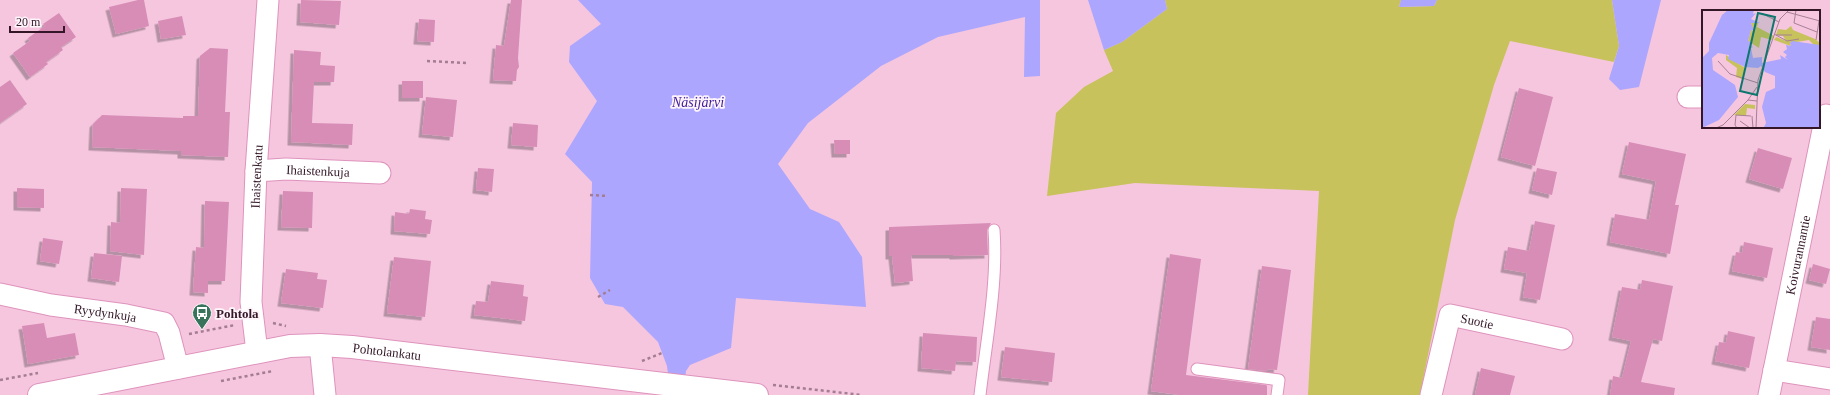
<svg xmlns="http://www.w3.org/2000/svg" width="1830" height="395" font-family="'Times New Roman',serif">
	<style>
		.green { fill: #c7c25b }
		.water { fill: #aca6fe }
		.building { fill: #d88db6; filter: url(#shadow) }
		.lines { fill: none; stroke-linecap: round; stroke-linejoin: round }
		.lane-casing { stroke: #de93bc; stroke-width: 13 }
		.street-casing { stroke: #de93bc; stroke-width: 23 }
		.secondary-casing { stroke: #de93bc; stroke-width: 24 }
		.path { stroke: #a47d92; stroke-width: 2.5; stroke-dasharray: 3 3; stroke-linecap: butt }
		.lane { stroke: #fff; stroke-width: 11 }
		.street { stroke: #fff; stroke-width: 21 }
		.secondary { stroke: #fff; stroke-width: 22 }
		.labels { text-anchor: middle; dominant-baseline: central; stroke-width: 3.5; stroke-linejoin: round; paint-order: stroke }
		.street-label { font-size: 13px; fill: #331727; stroke: #fdf5f9 }
		.poi-label { font-size: 13px; font-weight: bold; fill: #331727; stroke: #fdf5f9; text-anchor: start }
		.water-label { font-size: 14px; font-style: italic; fill: #401b9a; stroke: #fdf5f9 }
		.inset-road { fill: none; stroke: #a88095; stroke-width: 1 }
		.view { fill: #0f766e; fill-opacity: 0.15; stroke: #0f766e; stroke-width: 2 }
		.inset-edge { fill: none; stroke: #331727; stroke-width: 2 }
	</style>
	<defs>
		<filter id="shadow"><feDropShadow dx="-3.5" dy="3.5" stdDeviation="0" flood-color="#0004"/></filter>
	</defs>
	<rect width="100%" height="100%" fill="#f6c6df"/>
	<polygon class="green" points="1165,0 1401,0 1399,7 1434,6 1437,0 1612,0 1619,46 1614,62 1510,41 1494,85 1455,220 1420,395 1308,395 1319,191 1135,183 1047,196 1056,113 1084,87 1113,71 1104,50 1122,42 1167,9"/>
	<g class="water">
		<polygon points="578,0 1040,0 1040,76 1024,77 1025,17 938,37 881,66 808,123 778,164 810,209 839,222 862,257 866,307 736,298 731,348 690,365 686,371 683,395 668,374 667,366 658,342 623,307 605,304 590,278 592,182 565,154 597,101 569,62 570,46 601,24"/>
		<polygon points="1088,0 1165,0 1167,9 1122,42 1104,50"/>
		<polygon points="1401,0 1437,0 1434,6 1399,7"/>
		<polygon points="1612,0 1661,0 1639,87 1620,90 1609,79 1619,46"/>
	</g>
	<g class="building">
		<polygon points="138,0 144,0 149,26 116,34 109,7"/>
		<polygon points="301,0 341,1 339,25 300,22"/>
		<polygon points="511,0 522,0 518,58 519,67 517,70 516,81 493,80 496,45 504,46"/>
		<polygon points="59,13 76,37 61,47 63,50 46,62 48,64 30,77 13,53 30,41 28,38 45,26 43,24"/>
		<polygon points="182,16 186,35 161,39 158,21"/>
		<polygon points="419,19 435,20 434,42 417,41"/>
		<polygon points="210,48 228,49 225,112 230,112 228,157 181,155 181,151 92,147 93,124 102,115 183,118 183,116 198,116 200,56"/>
		<polygon points="294,50 321,52 320,65 335,66 334,82 314,82 312,123 353,124 352,145 291,142"/>
		<polygon points="10,80 27,104 0,123 0,87"/>
		<rect x="402" y="81" width="21" height="17"/>
		<polygon points="1519,88 1553,97 1535,166 1501,157"/>
		<polygon points="426,97 457,100 453,137 422,134"/>
		<polygon points="513,123 538,125 537,147 511,145"/>
		<polygon points="834,140 850,140 850,154 835,154"/>
		<polygon points="1629,142 1686,154 1675,205 1679,205 1670,254 1610,242 1615,214 1649,220 1656,181 1622,174"/>
		<polygon points="1758,148 1792,158 1783,189 1749,179"/>
		<polygon points="478,168 494,169 492,192 476,190"/>
		<polygon points="1537,168 1557,172 1552,195 1532,190"/>
		<polygon points="17,188 44,189 44,208 17,207"/>
		<polygon points="121,188 147,189 144,255 110,251 111,222 120,223"/>
		<polygon points="283,191 313,192 312,228 281,227"/>
		<polygon points="205,201 229,202 225,281 208,281 208,293 193,292 196,247 204,248"/>
		<polygon points="410,209 426,211 425,219 432,220 430,234 394,231 395,212 409,214"/>
		<polygon points="1535,221 1555,225 1540,300 1523,297 1527,273 1504,269 1508,247 1529,251"/>
		<polygon points="991,223 987,230 988,255 953,256 953,255 911,255 913,281 895,283 892,256 889,256 889,227"/>
		<polygon points="43,238 63,241 59,264 40,261"/>
		<polygon points="1744,242 1773,248 1767,278 1732,271 1736,252 1742,253"/>
		<polygon points="94,253 122,256 119,282 91,278"/>
		<polygon points="1170,254 1201,259 1186,375 1266,385 1267,386 1267,395 1180,395 1151,391"/>
		<polygon points="394,257 431,261 425,317 387,313"/>
		<polygon points="1813,264 1830,269 1826,284 1809,280"/>
		<polygon points="1262,266 1291,270 1277,370 1268,369 1268,371 1248,369"/>
		<polygon points="286,269 318,273 317,279 327,280 323,308 281,303"/>
		<polygon points="1642,280 1673,286 1662,341 1653,339 1641,382 1675,388 1674,395 1610,395 1613,376 1622,378 1631,341 1612,337 1622,287 1640,290"/>
		<polygon points="491,281 524,285 523,296 528,297 525,321 474,315 476,301 488,302"/>
		<polygon points="1816,317 1830,319 1830,350 1811,347"/>
		<polygon points="44,323 47,338 75,333 79,355 28,364 22,326"/>
		<polygon points="1728,331 1755,337 1749,368 1715,361 1719,342 1726,343"/>
		<polygon points="923,333 977,337 976,362 956,361 955,371 921,368"/>
		<polygon points="1005,347 1055,353 1052,382 1001,377"/>
		<polygon points="1481,368 1515,376 1510,395 1475,395"/>
	</g>
	<g class="lines">
		<g class="lane-casing">
			<g id="lane">
				<polyline points="1197,369 1279,380 1277,395"/>
				<path d="M980 395C986 343 998 282 994 230"/>
			</g>
		</g>
		<g class="street-casing">
			<g id="street">
				<polyline points="1688,97 1703,97"/>
				<path id="s1" d="M256 171 286 169 380 173"/>
				<path id="s2" d="M0 294 51 305 126 315 164 323 169 333 178 368"/>
				<polyline points="320,345 325,395"/>
				<path id="s3" d="M257 352 251 302 256 171 268 0"/>
				<polyline points="1774,370 1830,379"/>
				<path id="s4" d="M1431 395 1450 315 1562 339"/>
				<path id="s5" d="M1769 395 1826 115"/>
			</g>
		</g>
		<g class="secondary-casing">
			<g id="secondary">
				<path id="s6" d="M39 395 290 346 320 345 352 347 757 395"/>
			</g>
		</g>
		<g class="path">
			<polyline points="427,61 467,63"/>
			<polyline points="590,195 608,196"/>
			<polyline points="598,297 610,290"/>
			<polyline points="273,323 286,326"/>
			<polyline points="189,334 235,325"/>
			<polyline points="642,361 662,353"/>
			<polyline points="0,380 38,373"/>
			<polyline points="221,381 273,371"/>
			<polyline points="773,385 862,395"/>
		</g>
		<use href="#lane" class="lane"/>
		<use href="#street" class="street"/>
		<use href="#secondary" class="secondary"/>
	</g>
	<defs>
		<g id="bus-pin" transform="scale(1)"><path d="M0 17L-7.5 6A9.5 9.5 0 1 1 7.5 6Z" fill="#38735c" stroke="#fdf5f9"/><path d="M-5-6H5V4H4V6H2V4H-2V6H-4V4H-5ZM-3.5-4V0h7V-4ZM-3.5 1.2v1.5H-2V1.2ZM2 1.2v1.5H3.5V1.2Z" fill="#fff"/></g>
	</defs>
	<g fill-rule="evenodd">
		<use href="#bus-pin" x="202" y="313"/>
	</g>
	<g class="labels">
		<g class="street-label">
			<text stroke="none"><textPath href="#s1" startOffset="62">Ihaistenkuja</textPath></text>
			<text stroke="none"><textPath href="#s3" startOffset="176">Ihaistenkatu</textPath></text>
			<text stroke="none"><textPath href="#s5" startOffset="143">Koivurannantie</textPath></text>
			<text stroke="none"><textPath href="#s2" startOffset="107">Ryydynkuja</textPath></text>
			<text stroke="none"><textPath href="#s4" startOffset="110">Suotie</textPath></text>
			<text stroke="none"><textPath href="#s6" startOffset="353">Pohtolankatu</textPath></text>
		</g>
		<g class="poi-label">
			<text x="216" y="313">Pohtola</text>
		</g>
		<g class="water-label">
			<text x="698" y="102">Näsijärvi</text>
		</g>
	</g>
	<g transform="translate(1702 10)">
		<rect width="118" height="118" fill="#f6c6df"/>
		<path d="M51 12 56 13 55 17 72 26 70 30 59 27 57 38 46 31 49 20 52 21 49 13ZM89 16 91 20 113 29 118 33V36L112 35 107 30 88 33 89 36 72 30 74 27 84 31 81 26 74 25 76 19 84 20ZM24 45 43 58 40 69 34 67 35 58 24 50ZM43 94 53 95V99L45 98 44 106 32 105Z" fill="#c7c25b"/>
		<path d="M26 0H52L51 4 54 3 49 9 58 13H49L52 20H49L46 31 51 33 47 35 51 37 49 38 51 48 60 47V53L79 49 78 45 86 50 83 47 85 45 81 42 85 39 84 35 89 36 88 33 90 31 118 35V118L62 117 64 113 60 97 64 82 73 78V66L63 62 59 56 56 58 43 57 26 49 27 45 16 43 10 48 11 60 33 75 36 87 17 110 0 118V48L7 41V33L20 5Z" fill="#aca6fe"/>
		<path class="inset-road" d="M94 0 92 13 115 22M85 2 118 11M61 4 77 12M72 24 85 31 97 29M74 25H90M114 30 117 11M16 51 28 64 56 73M46 90 55 77M50 106 51 118M38 111 48 118M14 118 21 115 46 90 55 91M35 118 33 115 34 105 49 106M54 118 56 70 78 9 87 0"/>
		<path class="view" d="M56 3 73 7 55 85 38 81Z"/>
		<rect width="118" height="118" class="inset-edge"/>
	</g>
	<path d="M10 26v6h54v-6" fill="none" stroke="#331727" stroke-width="2"/>
	<text x="16" y="26" font-size="12" fill="#331727" stroke="#fdf5f9" stroke-width="3" paint-order="stroke">20 m</text>
</svg>
